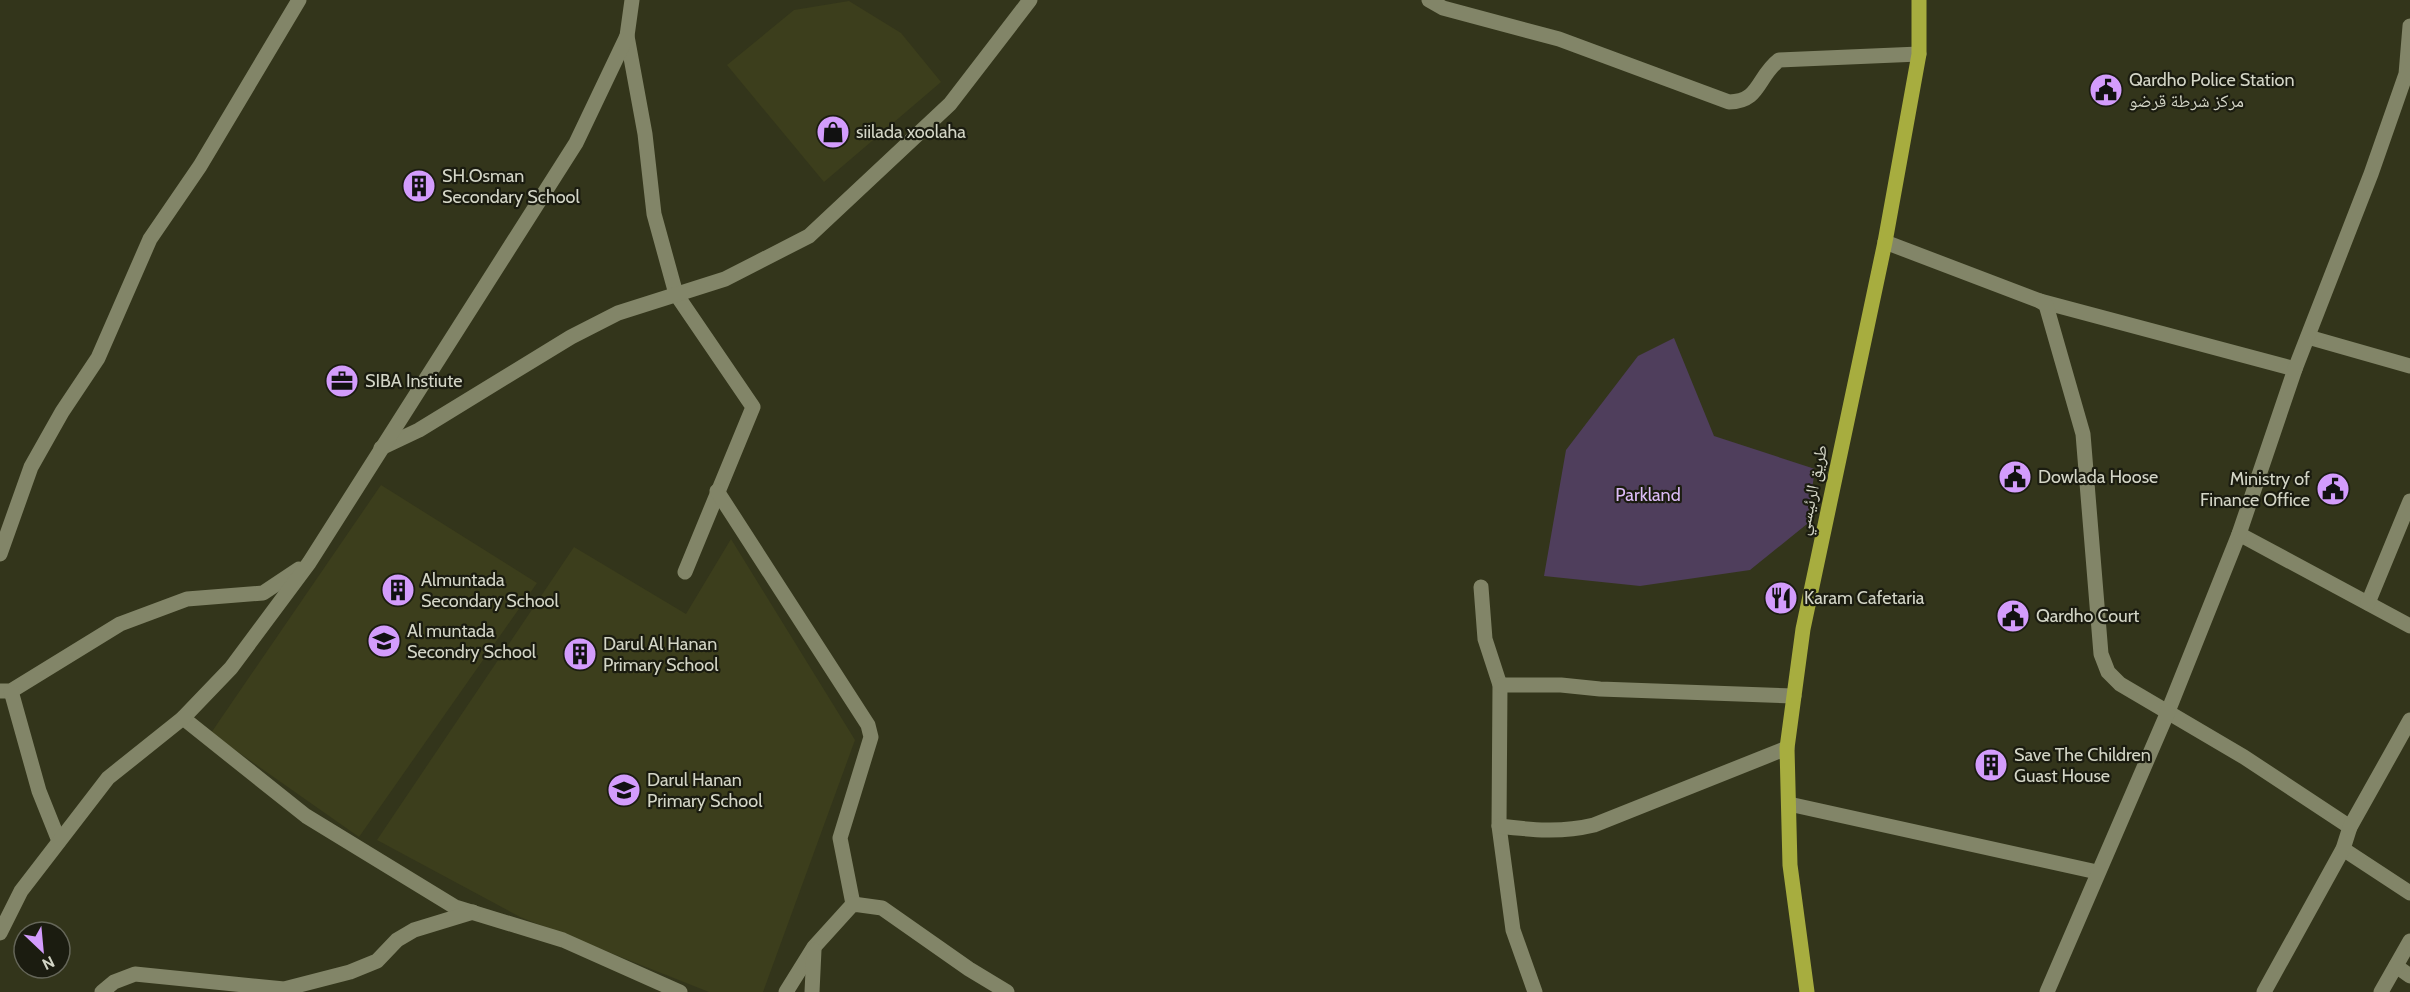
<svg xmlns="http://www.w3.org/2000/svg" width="2410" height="992" font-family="Cabin,'Noto Naskh Arabic',sans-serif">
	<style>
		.built { fill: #3c3e1c }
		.green { fill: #4f3e5c }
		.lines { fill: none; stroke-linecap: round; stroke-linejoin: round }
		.minor { stroke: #828568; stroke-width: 15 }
		.major { stroke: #a7ad3f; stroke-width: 15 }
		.labels { text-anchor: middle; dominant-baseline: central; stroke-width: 4.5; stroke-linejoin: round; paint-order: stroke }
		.poi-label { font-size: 18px; fill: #d3d5c6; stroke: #1b1c10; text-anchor: start }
		.street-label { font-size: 18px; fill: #d3d5c6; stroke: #1b1c10 }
		.park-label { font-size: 18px; fill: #ddbcf8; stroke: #1b1c10 }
	</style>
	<rect width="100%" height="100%" fill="#33351b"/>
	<g class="built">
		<polygon points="849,1 901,33 941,82 824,182 727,65 794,10"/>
		<polygon points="381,485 537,583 359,837 211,733"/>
		<polygon points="731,539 855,740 763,992 709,992 520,917 377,840 574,547 686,614"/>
	</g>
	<polygon class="green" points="1674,338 1714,436 1815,469 1807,524 1750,570 1640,586 1544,576 1566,450 1638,356"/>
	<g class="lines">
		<g class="minor">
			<path d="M1429 0 1443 8 1559 39 1729 102C1760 102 1757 77 1779 60L1919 54"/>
			<polyline points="627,36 645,134 654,214 676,294 753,407 685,572"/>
			<polyline points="1885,242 2040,301 2295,369"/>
			<polyline points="2040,301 2046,305 2083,434 2101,654 2108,672 2120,684 2244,757 2350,827"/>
			<polyline points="2308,337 2410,366"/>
			<polyline points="381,448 419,430 571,337 618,313 725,279 809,236 950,104 1030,0"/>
			<polyline points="717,491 868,725 871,737 840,838 853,904"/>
			<polyline points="2239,534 2410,626"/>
			<polyline points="0,554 31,467 62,412 98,358 150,239 200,166 299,0"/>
			<polyline points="1481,587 1485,639 1500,685 1499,826 1513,930 1535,992"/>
			<polyline points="2368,603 2410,501"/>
			<polyline points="1500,685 1561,685 1600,689 1794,696"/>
			<polyline points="0,691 11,691 120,624 187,599 263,593 299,569"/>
			<polyline points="11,691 39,791 59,841"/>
			<polyline points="183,718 306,816 455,907 563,940 680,992"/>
			<polyline points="1789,804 2097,872"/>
			<path d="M1499 826C1532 830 1561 833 1594 825L1787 748"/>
			<polyline points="2343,849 2410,893"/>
			<polyline points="0,933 21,891 108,778 183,718 231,668 309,563 576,143 627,36 632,0"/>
			<polyline points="2396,966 2410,976"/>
			<polyline points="102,992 114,982 135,974 284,989 350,972 377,961 397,940 414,930 473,912"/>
			<polyline points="786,992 814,947 853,904 882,908 969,969 1007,992"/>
			<polyline points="812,992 814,950"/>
			<polyline points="2047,992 2167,714 2239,534 2295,369 2371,174 2406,74 2410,26"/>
			<polyline points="2264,992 2343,849 2350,827 2410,720"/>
			<polyline points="2381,992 2410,941"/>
		</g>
		<polyline class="major" points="1807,992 1790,865 1787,748 1803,629 1885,242 1919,54 1919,0"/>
	</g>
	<defs>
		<g id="civic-disc" transform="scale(1.725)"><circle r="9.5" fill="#d39cfc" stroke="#1b1c10"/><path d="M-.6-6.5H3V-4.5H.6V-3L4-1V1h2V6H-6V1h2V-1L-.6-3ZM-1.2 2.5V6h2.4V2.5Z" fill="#111"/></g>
		<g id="shop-disc" transform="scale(1.725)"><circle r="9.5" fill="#d39cfc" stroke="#1b1c10"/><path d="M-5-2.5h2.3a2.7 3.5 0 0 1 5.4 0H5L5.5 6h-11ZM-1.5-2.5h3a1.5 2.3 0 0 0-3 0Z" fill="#111"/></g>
		<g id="building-disc" transform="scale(1.725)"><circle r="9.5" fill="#d39cfc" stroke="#1b1c10"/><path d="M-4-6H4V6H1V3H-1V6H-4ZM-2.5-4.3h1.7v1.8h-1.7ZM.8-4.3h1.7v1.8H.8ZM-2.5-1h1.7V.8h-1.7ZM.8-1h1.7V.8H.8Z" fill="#111"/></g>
		<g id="office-disc" transform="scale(1.725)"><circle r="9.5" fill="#d39cfc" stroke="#1b1c10"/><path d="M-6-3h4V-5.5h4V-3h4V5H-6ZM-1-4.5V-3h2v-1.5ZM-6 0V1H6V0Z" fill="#111"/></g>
		<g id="restaurant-disc" transform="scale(1.725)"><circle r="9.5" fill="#d39cfc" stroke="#1b1c10"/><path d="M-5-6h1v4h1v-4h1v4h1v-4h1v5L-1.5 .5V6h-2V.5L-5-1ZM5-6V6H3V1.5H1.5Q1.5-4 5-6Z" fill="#111"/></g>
		<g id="school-disc" transform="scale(1.725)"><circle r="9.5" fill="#d39cfc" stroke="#1b1c10"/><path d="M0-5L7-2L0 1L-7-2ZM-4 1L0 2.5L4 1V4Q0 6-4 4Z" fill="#111"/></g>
	</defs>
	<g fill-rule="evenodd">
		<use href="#civic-disc" x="2106" y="90"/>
		<use href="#shop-disc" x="833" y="132"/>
		<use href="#building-disc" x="419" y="186"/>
		<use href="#office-disc" x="342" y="381"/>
		<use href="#civic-disc" x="2015" y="477"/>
		<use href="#civic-disc" x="2333" y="489"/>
		<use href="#building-disc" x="398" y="590"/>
		<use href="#restaurant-disc" x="1781" y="598"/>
		<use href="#civic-disc" x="2013" y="616"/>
		<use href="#school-disc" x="384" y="641"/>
		<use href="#building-disc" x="580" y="654"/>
		<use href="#building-disc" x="1991" y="765"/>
		<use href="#school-disc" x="624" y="790"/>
	</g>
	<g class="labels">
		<g class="poi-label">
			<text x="2129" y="80">Qardho Police Station<tspan x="2129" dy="21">مركز شرطة قرضو</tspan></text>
			<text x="856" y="132">siilada xoolaha</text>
			<text x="442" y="176">SH.Osman<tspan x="442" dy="21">Secondary School</tspan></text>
			<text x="365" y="381">SIBA Instiute</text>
			<text x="2038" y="477">Dowlada Hoose</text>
			<text x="2310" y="479" text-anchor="end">Ministry of<tspan x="2310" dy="21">Finance Office</tspan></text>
			<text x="421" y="580">Almuntada<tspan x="421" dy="21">Secondary School</tspan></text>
			<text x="1804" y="598">Karam Cafetaria</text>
			<text x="2036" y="616">Qardho Court</text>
			<text x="407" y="631">Al muntada<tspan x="407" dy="21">Secondry School</tspan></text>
			<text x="603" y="644">Darul Al Hanan<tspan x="603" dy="21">Primary School</tspan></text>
			<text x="2014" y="755">Save The Children<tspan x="2014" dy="21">Guast House</tspan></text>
			<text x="647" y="780">Darul Hanan<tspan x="647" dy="21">Primary School</tspan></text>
		</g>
		<g class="street-label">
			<text transform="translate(1812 490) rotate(-78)">طريق الرئيسي</text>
		</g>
		<g class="park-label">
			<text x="1648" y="495">Parkland</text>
		</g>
	</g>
	<g transform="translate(42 950) rotate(154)"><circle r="28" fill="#1b1c10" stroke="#656659" stroke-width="1.5"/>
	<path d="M0-4.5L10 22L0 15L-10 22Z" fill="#d39cfc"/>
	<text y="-9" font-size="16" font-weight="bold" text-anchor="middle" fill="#d3d5c6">N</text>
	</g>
</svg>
